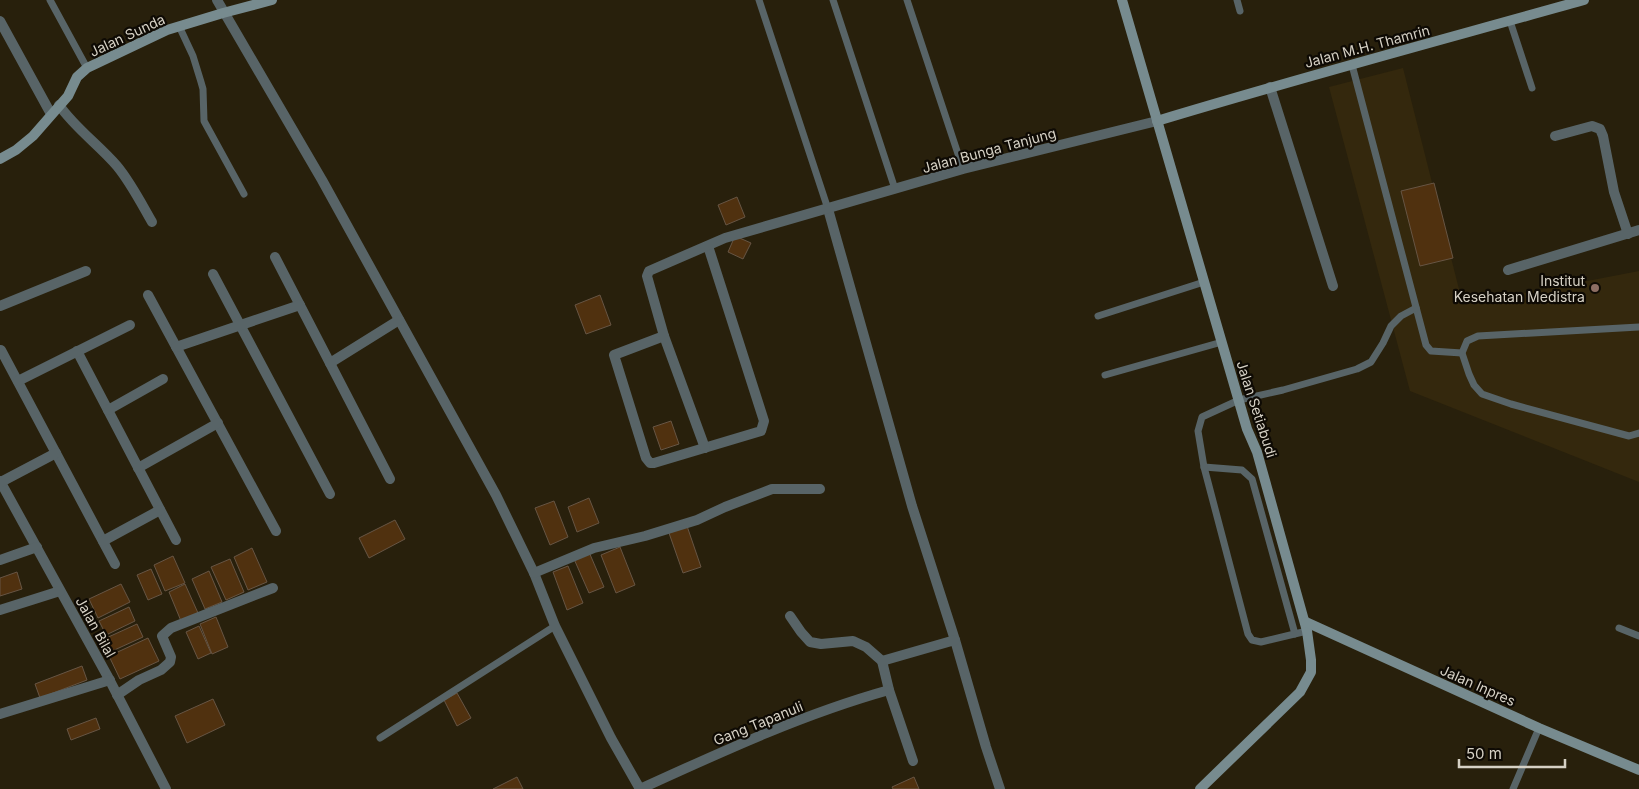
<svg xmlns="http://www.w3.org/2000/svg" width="1639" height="789" font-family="Inter,sans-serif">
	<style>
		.built { fill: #34280d }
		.building { fill: #50310f; stroke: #675544 }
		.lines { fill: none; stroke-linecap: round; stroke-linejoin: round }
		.lane { stroke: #586467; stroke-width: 7 }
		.street { stroke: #586467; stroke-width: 10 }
		.secondary { stroke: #778b8f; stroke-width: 10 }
		.education-dot { fill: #8d6e63; stroke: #0e0a04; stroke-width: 2 }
		.labels { text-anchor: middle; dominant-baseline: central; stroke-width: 4.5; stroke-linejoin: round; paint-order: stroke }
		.street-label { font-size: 14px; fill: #d6d1c5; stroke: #0e0a04 }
		.poi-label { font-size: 14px; fill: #d6d1c5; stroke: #0e0a04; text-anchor: end }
	</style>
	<rect width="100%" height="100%" fill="#28200c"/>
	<polygon class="built" points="1403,68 1463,305 1639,271 1639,482 1410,391 1329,87"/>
	<g class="building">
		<polygon points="1434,183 1453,258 1420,266 1401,191"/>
		<polygon points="737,197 745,217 726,225 718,205"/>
		<polygon points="735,236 751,243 743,259 728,252"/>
		<polygon points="600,295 611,325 586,334 575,305"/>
		<polygon points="671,421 679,444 661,450 653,427"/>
		<polygon points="589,498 599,523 577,532 568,507"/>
		<polygon points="554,501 568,537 550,545 535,508"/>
		<polygon points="395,520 405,539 369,558 359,538"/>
		<polygon points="687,526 701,567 683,573 669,533"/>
		<polygon points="620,547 635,585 616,593 601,555"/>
		<polygon points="252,548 267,582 248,590 234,557"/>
		<polygon points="589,552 604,587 589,593 574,559"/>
		<polygon points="173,556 185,583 165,591 154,565"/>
		<polygon points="230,559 244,592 226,600 211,567"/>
		<polygon points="568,566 583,603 567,610 553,572"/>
		<polygon points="151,569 162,594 148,600 137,575"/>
		<polygon points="209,571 222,602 205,609 192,579"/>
		<polygon points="17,572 22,589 0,596 0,578"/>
		<polygon points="121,584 130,602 98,618 89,599"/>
		<polygon points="185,584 198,613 181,621 169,592"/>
		<polygon points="129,607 135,621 106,635 99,621"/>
		<polygon points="216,617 228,647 212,654 200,624"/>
		<polygon points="137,624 143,637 110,652 104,639"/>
		<polygon points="199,626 211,653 198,659 186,632"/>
		<polygon points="148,638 159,661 120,679 109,656"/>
		<polygon points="82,666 87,680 40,698 35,684"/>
		<polygon points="457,693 471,718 457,726 444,700"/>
		<polygon points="213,699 225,725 187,743 175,716"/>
		<polygon points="96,718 100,729 71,740 67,729"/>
		<polygon points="517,777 523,789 493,789"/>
		<polygon points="914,777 919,789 893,789 892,787"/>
	</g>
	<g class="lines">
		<g class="lane">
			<polyline points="50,0 87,68"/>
			<polyline points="759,0 828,209"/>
			<polyline points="833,0 895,189"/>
			<polyline points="907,0 963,169"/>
			<polyline points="1237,0 1240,11"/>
			<polyline points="1510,21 1532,88"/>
			<polyline points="179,26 193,56 201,82 203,89 204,121 244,194"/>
			<polyline points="1352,65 1426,345 1431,351 1462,353"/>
			<polyline points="1098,316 1204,282"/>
			<polyline points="1639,327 1478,336 1467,341 1462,353 1469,374 1474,385 1482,394 1511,404 1629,436 1639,433"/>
			<polyline points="1105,375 1222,342"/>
			<polyline points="1204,467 1242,470 1252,479 1295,634"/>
			<polyline points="1619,628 1639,636"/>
			<polyline points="1307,631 1261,642 1252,640 1248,634 1204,467 1198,431 1202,417 1239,400 1283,390 1357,369 1371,362 1383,343 1391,326 1401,316 1416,308"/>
			<polyline points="380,738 555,626"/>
			<polyline points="1513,789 1539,728"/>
		</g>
		<g class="street">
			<polyline points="217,0 322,180 496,495 534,573 555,626 611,738 640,789"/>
			<polyline points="0,21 51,114"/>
			<polyline points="1270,87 1333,286"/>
			<path d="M59 105C75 128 99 145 117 166 131 183 141 203 152 222"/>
			<polyline points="1555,136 1592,126 1600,129 1603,136 1614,192 1628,234"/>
			<polyline points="828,209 912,506 955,640 986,747 1000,789"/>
			<polyline points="275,257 390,479"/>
			<polyline points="1508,270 1639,230"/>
			<polyline points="213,274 330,494"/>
			<polyline points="148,295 276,531"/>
			<polyline points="0,306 86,271"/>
			<polyline points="664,336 614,355 646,458 650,463 654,463 761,431 764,421 708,246"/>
			<polyline points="176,347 300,305"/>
			<polyline points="1,350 115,564"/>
			<polyline points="77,351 176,540"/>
			<polyline points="330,363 399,320"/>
			<polyline points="18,381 130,325"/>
			<polyline points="108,410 163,379"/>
			<polyline points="705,448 664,336 647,276 649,271 725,238 963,169 1157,121"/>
			<polyline points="138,468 218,423"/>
			<polyline points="0,481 108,677 166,789"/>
			<polyline points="1,482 56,453"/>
			<polyline points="103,541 160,510"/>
			<polyline points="0,560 37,547"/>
			<polyline points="534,573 594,548 645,536 697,520 725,507 772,489 820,489"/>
			<polyline points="0,610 60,591"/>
			<polyline points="790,616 801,632 810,642 821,644 853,641 866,647 882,661 889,690 913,761"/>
			<polyline points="882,661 955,640"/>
			<polyline points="117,695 139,680 161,670 170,662 171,657 162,636 171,628 273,588"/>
			<polyline points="0,714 110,680"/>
			<path d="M640 789C721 752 803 714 889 690"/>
		</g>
		<g class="secondary">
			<polyline points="1122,0 1247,429 1257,452 1307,631 1311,660 1311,672 1300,692 1200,789"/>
			<path d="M1157 121C1299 78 1441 40 1584 0"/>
			<polyline points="0,159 16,150 33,136 68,96 77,77 87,68 167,30 223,13 272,0"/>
			<polyline points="1306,622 1539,728 1639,770"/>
		</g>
	</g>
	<circle class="education-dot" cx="1595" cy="288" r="5"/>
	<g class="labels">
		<g class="street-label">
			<text transform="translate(127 35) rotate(-25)">Jalan Sunda</text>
			<text transform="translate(1367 46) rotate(-15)">Jalan M.H. Thamrin</text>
			<text transform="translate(989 150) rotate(-15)">Jalan Bunga Tanjung</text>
			<text transform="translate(1257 409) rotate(72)">Jalan Setiabudi</text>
			<text transform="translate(96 627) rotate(61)">Jalan Bilal</text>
			<text transform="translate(1478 685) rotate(24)">Jalan Inpres</text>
			<text transform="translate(758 723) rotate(-22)">Gang Tapanuli</text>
		</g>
		<g class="poi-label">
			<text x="1585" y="280">Institut<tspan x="1585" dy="16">Kesehatan Medistra</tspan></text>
		</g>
	</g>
	<path d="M1459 759v8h106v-8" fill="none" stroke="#d6d1c5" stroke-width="2.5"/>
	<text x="1466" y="759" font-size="15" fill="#d6d1c5" stroke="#0e0a04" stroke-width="4" paint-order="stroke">50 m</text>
</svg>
